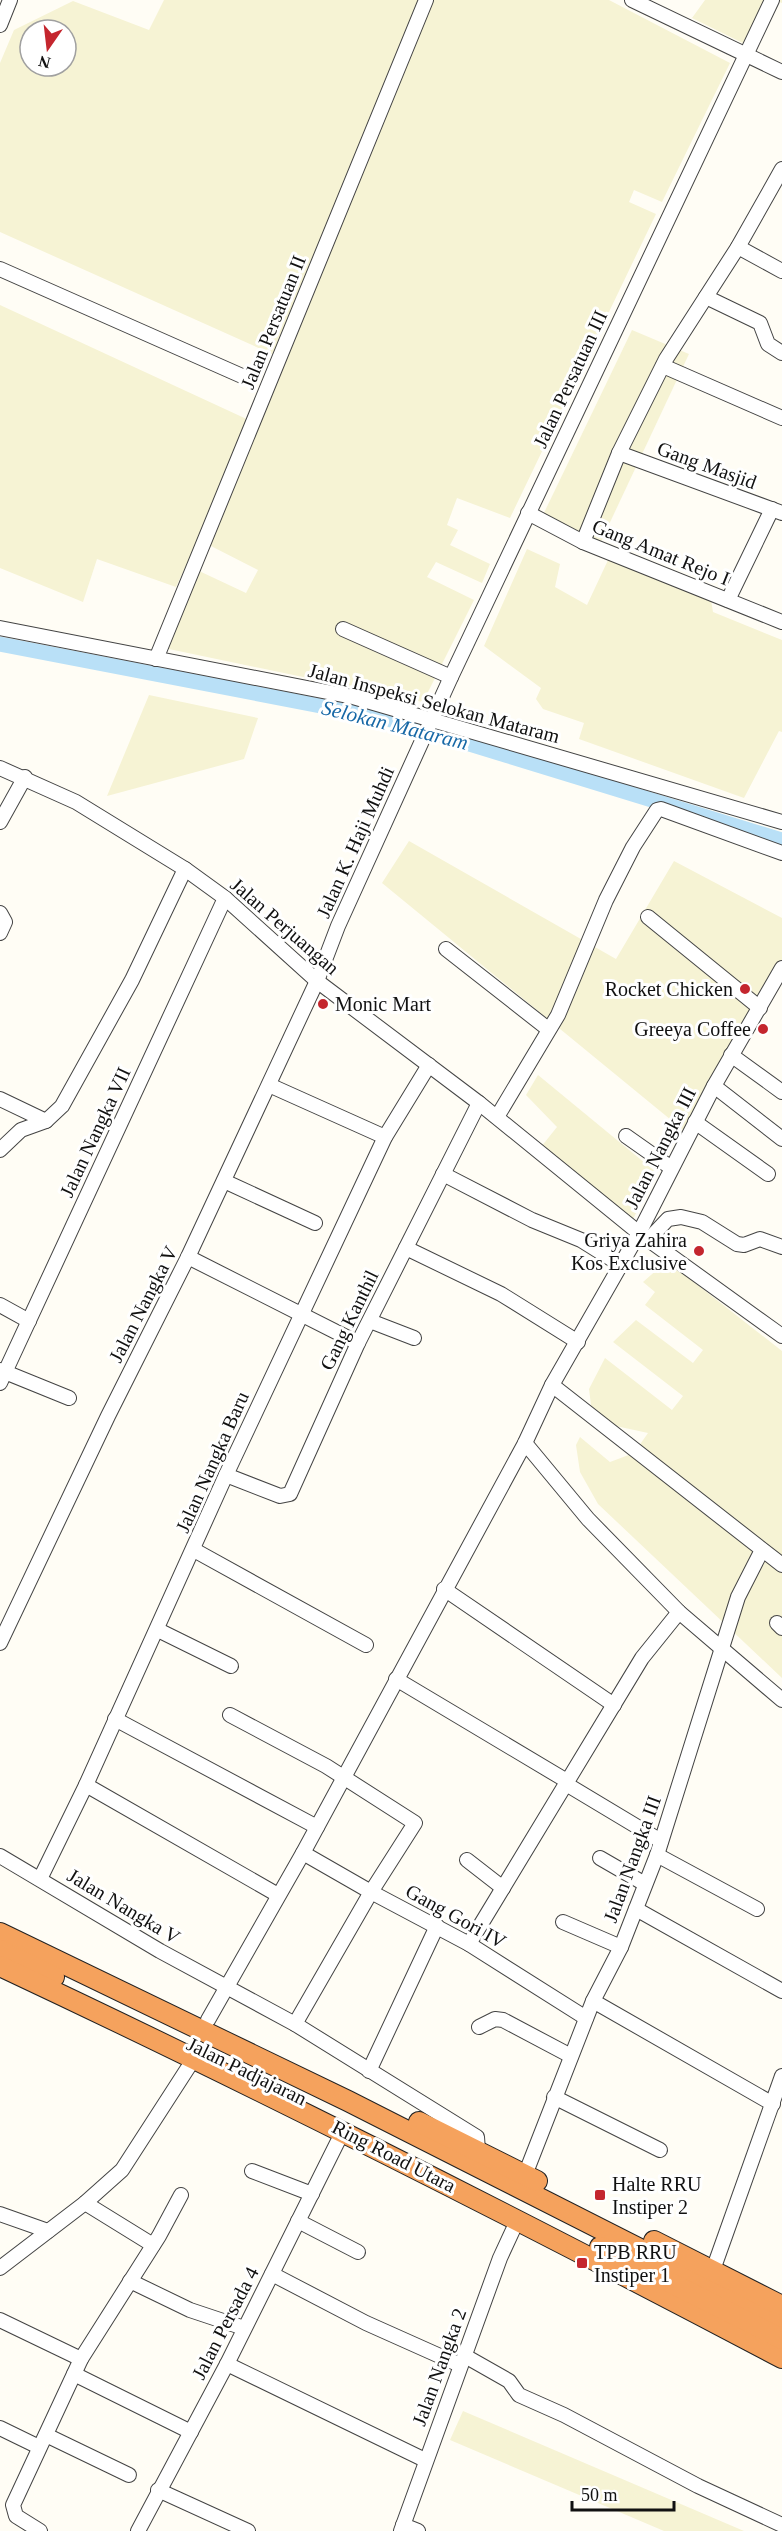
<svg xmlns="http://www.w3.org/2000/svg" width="782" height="2531" font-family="Georgia,serif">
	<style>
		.farmland { fill: #f6f3d4; fill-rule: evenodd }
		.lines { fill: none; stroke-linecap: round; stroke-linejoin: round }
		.canal { stroke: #b9e0f7; stroke-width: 15 }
		.minor-casing { stroke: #444; stroke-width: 16 }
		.highway-casing { stroke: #222; stroke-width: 22 }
		.minor { stroke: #fff; stroke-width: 14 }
		.highway { stroke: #f5a25d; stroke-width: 20 }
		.poi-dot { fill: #c4262e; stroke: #fff; stroke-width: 2 }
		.labels { text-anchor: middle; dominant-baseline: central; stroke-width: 6; stroke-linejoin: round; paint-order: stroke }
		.street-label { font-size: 20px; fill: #111; stroke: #fff }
		.poi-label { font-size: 20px; fill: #111; stroke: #fff; text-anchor: end }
		.water-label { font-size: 21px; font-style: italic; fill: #1768a6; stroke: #fff }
	</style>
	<rect width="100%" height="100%" fill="#fffdf5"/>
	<g class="farmland">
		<path d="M164 0H609L730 63 662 202 634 190 629 202 656 214 510 518 457 498 447 525 458 530 450 545 490 564 482 583 436 562 427 577 474 600 423 702 164 648 197 570 246 593 258 570 209 545 281 358 0 232V63L14 30 73 1 149 30ZM30 30H66V66H30Z"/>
		<polygon points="705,0 782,0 782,3 777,1 755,49 692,18"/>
		<polygon points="0,305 253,422 176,587 97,559 83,602 0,568"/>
		<polygon points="632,330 689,354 597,550 543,515"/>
		<polygon points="527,549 560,564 555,587 587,605 609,558 711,600 713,612 782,640 782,732 779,731 744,798 579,739 584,723 543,709 536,699 541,688 484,646"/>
		<polygon points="149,695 258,718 244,759 107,796"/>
		<polygon points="409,841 616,959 674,861 782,918 782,961 693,1138 382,883"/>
		<polygon points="538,1075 657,1173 633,1219 541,1147 557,1127 526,1095"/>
		<polygon points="667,1261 782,1351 782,1678 598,1504 580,1472 576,1445 580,1437 610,1462 634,1453 648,1433 593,1421 589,1389 605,1358 672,1410 683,1396 613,1342 636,1320 693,1363 703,1350 645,1305 655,1292 643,1282"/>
		<polygon points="463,2411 744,2531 664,2531 450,2440"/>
	</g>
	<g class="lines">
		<polyline class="canal" points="0,644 388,719 782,840"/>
		<g class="minor-casing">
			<g id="minor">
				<polyline points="632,0 782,72"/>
				<polyline points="0,25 10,0"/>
				<polyline points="738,247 782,271"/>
				<polyline points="0,269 242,376"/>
				<polyline points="706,297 760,323 768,344 782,353"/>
				<polyline points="663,366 782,418"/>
				<polyline points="619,453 782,513"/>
				<polyline points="528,513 583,542 782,622"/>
				<polyline points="583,542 619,453 666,359 738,247 782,169"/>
				<polyline points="728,600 772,509"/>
				<polyline points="0,628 353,697 782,822"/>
				<polyline points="343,629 451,677"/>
				<polyline points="156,659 426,0"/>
				<polyline points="0,768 76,802 185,869 225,898 317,981 479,1103 639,1233 782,1336"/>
				<polyline points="0,822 25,777"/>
				<polyline points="0,913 5,922 0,933"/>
				<polyline points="648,917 760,1008"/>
				<polyline points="446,949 548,1029"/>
				<polyline points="731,1055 782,1092"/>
				<polyline points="269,1085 385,1137"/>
				<polyline points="714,1086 782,1139"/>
				<polyline points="0,1099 46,1121"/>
				<polyline points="497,1117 558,1015 606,900 633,847 657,810 661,809 782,853"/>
				<polyline points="695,1122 768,1174"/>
				<polyline points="626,1136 670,1167"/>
				<polyline points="0,1150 21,1130 46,1121 62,1106 132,980 185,869"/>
				<polyline points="443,1174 532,1220 581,1240 621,1265"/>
				<polyline points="224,1181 315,1223"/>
				<polyline points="649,1239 668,1219 681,1217 702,1222 737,1244 744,1245 760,1239 782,1247"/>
				<polyline points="406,1248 501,1294 578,1342"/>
				<polyline points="188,1257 358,1343"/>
				<polyline points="0,1305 29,1321"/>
				<polyline points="370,1321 414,1338"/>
				<polyline points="0,1370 69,1398"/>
				<polyline points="0,1383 225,898"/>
				<polyline points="552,1385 782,1565"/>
				<polyline points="525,1443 588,1519 679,1612 782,1700"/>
				<polyline points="226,1475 280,1496 290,1494 358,1343 479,1103"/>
				<polyline points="194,1550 366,1645"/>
				<polyline points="444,1589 614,1705"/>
				<polyline points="777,1623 782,1628"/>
				<polyline points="158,1630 231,1666"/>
				<polyline points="0,1643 108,1416 188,1257 317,981 338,926 451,677 772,0"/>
				<polyline points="396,1679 567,1781"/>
				<polyline points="230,1715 326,1766 415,1823 371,1892 295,2024"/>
				<polyline points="115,1719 317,1827"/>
				<polyline points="566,1784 661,1841"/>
				<polyline points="86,1785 278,1895"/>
				<polyline points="303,1853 371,1892 469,1944 586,2018"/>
				<polyline points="657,1855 757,1909"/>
				<polyline points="0,1856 160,1951 295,2024 477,2137 478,2150"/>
				<polyline points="600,1858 645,1884"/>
				<polyline points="467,1860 503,1888"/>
				<polyline points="40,1879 86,1785 226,1475 385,1137 429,1065"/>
				<polyline points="636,1909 782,1991"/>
				<polyline points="563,1922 621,1947"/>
				<polyline points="469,1944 642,1658 679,1612"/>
				<polyline points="593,2001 773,2104"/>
				<polyline points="208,2020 303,1853 525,1443 552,1385 639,1233 714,1086 782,968"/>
				<polyline points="479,2027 495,2019 503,2020 571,2056"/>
				<polyline points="369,2071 437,1926"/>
				<polyline points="554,2097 660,2150"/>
				<polyline points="252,2171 312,2194"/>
				<polyline points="525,2175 593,2001 621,1947 657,1855 738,1597 762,1550"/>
				<polyline points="85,2203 153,2245"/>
				<polyline points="0,2214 48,2231"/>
				<polyline points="298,2221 358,2252"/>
				<polyline points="0,2268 85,2203 122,2170 195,2057"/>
				<polyline points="713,2270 782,2076"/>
				<polyline points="272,2274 366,2323 460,2365"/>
				<polyline points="130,2281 190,2310 244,2328"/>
				<polyline points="0,2320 81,2359"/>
				<polyline points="465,2356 509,2381 519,2395 564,2415 698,2486 782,2525"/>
				<polyline points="227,2364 425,2460"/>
				<polyline points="74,2374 191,2432"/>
				<polyline points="0,2428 39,2447"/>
				<polyline points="46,2435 129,2475"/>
				<polyline points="158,2490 248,2531"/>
				<polyline points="403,2525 418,2531"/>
				<polyline points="40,2531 16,2516 13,2505 81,2359 159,2236 181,2195"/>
				<polyline points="138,2531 227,2364 343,2131"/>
				<polyline points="401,2531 500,2258 518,2219"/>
			</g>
		</g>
		<g class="highway-casing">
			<g id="highway">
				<polyline points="0,1933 348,2101 782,2321"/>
				<polyline points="0,1950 54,1977"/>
				<path d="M0 1966C264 2090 524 2222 782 2358"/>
				<polyline points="419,2122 537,2181"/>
				<polyline points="654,2241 778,2304"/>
				<polyline points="600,2247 782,2339"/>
			</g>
		</g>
		<use href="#minor" class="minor"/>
		<use href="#highway" class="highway"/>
	</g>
	<g class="poi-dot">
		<circle cx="745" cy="989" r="6"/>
		<circle cx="323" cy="1004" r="6"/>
		<circle cx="763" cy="1029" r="6"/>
		<circle cx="699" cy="1251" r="6"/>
		<rect x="594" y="2189" width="12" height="12" rx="3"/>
		<rect x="576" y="2257" width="12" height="12" rx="3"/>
	</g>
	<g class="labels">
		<g class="street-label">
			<text transform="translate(273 322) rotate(-68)">Jalan Persatuan II</text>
			<text transform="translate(570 379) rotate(-65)">Jalan Persatuan III</text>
			<text transform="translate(707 465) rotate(20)">Gang Masjid</text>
			<text transform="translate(661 552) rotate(22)">Gang Amat Rejo I</text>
			<text transform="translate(434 703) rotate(15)">Jalan Inspeksi Selokan Mataram</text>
			<text transform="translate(355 842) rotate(-66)">Jalan K. Haji Muhdi</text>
			<text transform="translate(285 926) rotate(41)">Jalan Perjuangan</text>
			<text transform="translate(95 1132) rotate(-65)">Jalan Nangka VII</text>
			<text transform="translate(660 1148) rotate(-63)">Jalan Nangka III</text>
			<text transform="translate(143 1304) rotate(-63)">Jalan Nangka V</text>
			<text transform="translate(349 1320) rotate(-64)">Gang Kanthil</text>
			<text transform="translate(212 1462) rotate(-66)">Jalan Nangka Baru</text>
			<text transform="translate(632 1859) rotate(-70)">Jalan Nangka III</text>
			<text transform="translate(124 1906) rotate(31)">Jalan Nangka V</text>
			<text transform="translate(456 1916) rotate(29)">Gang Gori IV</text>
			<text transform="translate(247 2071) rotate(26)">Jalan Padjajaran</text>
			<text transform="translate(394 2156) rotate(27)">Ring Road Utara</text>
			<text transform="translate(225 2323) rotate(-63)">Jalan Persada 4</text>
			<text transform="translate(439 2367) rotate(-70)">Jalan Nangka 2</text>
		</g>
		<g class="poi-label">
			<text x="733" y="989">Rocket Chicken</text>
			<text x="335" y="1004" text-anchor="start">Monic Mart</text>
			<text x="751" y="1029">Greeya Coffee</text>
			<text x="687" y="1240">Griya Zahira<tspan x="687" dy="23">Kos Exclusive</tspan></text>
			<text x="612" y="2184" text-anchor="start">Halte RRU<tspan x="612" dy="23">Instiper 2</tspan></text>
			<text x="594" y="2252" text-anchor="start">TPB RRU<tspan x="594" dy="23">Instiper 1</tspan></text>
		</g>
		<g class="water-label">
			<text transform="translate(395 725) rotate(14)">Selokan Mataram</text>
		</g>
	</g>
	<g transform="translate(48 48) rotate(194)"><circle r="28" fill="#ffffff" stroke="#a0a0a0" stroke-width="1.5"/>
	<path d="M0-4.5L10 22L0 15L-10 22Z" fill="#c4262e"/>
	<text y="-9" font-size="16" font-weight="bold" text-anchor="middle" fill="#111111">N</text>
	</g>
	<path d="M572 2501v9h102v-9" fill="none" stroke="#111111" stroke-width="3"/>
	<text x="581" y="2501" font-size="18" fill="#111111" stroke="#ffffff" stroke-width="4.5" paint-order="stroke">50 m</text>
</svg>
